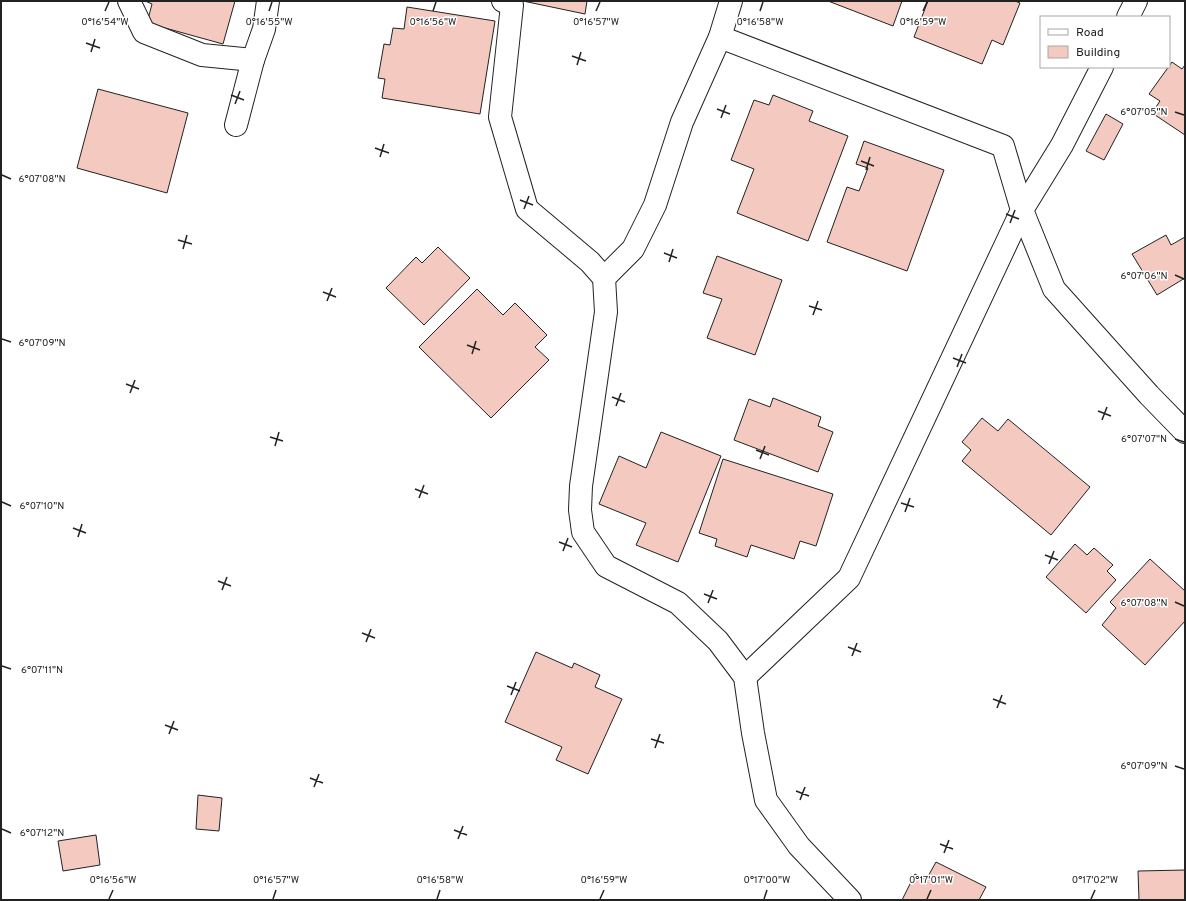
<svg xmlns="http://www.w3.org/2000/svg" width="1186" height="901" font-family="Overpass,sans-serif">
	<style>
		.building { fill: #f3c9c0; stroke: #222 }
		.lines { fill: none; stroke-linecap: round; stroke-linejoin: round }
		.minor-casing { stroke: #222; stroke-width: 24 }
		.minor { stroke: #fff; stroke-width: 22 }
		.ticks { fill: none; stroke: #222; stroke-width: 1.5 }
		.ticks-label { font-size: 10px; text-anchor: middle; fill: #222; stroke: #fff; stroke-width: 3; stroke-linejoin: round; paint-order: stroke }
	</style>
	<rect width="100%" height="100%" fill="#fff"/>
	<g class="building">
		<polygon points="145,1 235,1 223,44 147,23 152,4"/>
		<polygon points="523,1 587,1 585,14"/>
		<polygon points="828,1 902,1 893,26"/>
		<polygon points="928,1 1015,1 1020,3 1003,45 992,40 982,64 914,37"/>
		<polygon points="407,7 495,21 480,114 382,98 385,79 378,78 384,44 390,45 393,28 404,29"/>
		<polygon points="1172,62 1182,69 1185,65 1185,135 1152,113 1160,101 1149,94"/>
		<polygon points="98,89 188,113 167,193 77,168"/>
		<polygon points="773,95 813,111 809,121 848,136 808,241 737,213 754,169 731,160 754,100 769,105"/>
		<polygon points="1106,114 1123,124 1104,160 1086,151"/>
		<polygon points="864,141 944,170 907,271 827,242 847,187 859,191 868,168 856,164"/>
		<polygon points="1166,235 1171,245 1185,237 1185,278 1157,295 1132,254"/>
		<polygon points="438,247 470,278 424,325 386,288 416,257 422,263"/>
		<polygon points="717,256 782,280 755,355 707,338 722,299 703,293"/>
		<polygon points="477,289 503,315 515,303 547,335 535,347 549,360 491,418 419,347"/>
		<polygon points="773,398 821,417 818,426 833,432 818,472 734,440 749,399 770,407"/>
		<polygon points="982,418 998,431 1008,419 1090,487 1051,535 962,461 971,450 962,442"/>
		<polygon points="661,432 721,456 678,562 636,545 646,523 599,504 619,456 646,468"/>
		<polygon points="723,459 833,494 816,546 800,541 794,559 751,545 747,557 715,546 717,539 699,533"/>
		<polygon points="1075,544 1087,555 1094,548 1113,565 1107,571 1116,580 1086,613 1046,577"/>
		<polygon points="1150,559 1185,591 1185,621 1145,665 1102,625 1116,608 1110,602"/>
		<polygon points="536,652 572,668 574,663 600,675 595,687 622,699 588,774 556,760 562,747 505,722"/>
		<polygon points="198,795 222,798 219,831 196,829"/>
		<polygon points="96,835 100,865 63,871 58,841"/>
		<polygon points="936,862 986,887 979,900 902,900 915,874 926,880"/>
		<polygon points="1185,870 1185,900 1139,900 1138,871"/>
	</g>
	<g class="lines">
		<g class="minor-casing">
			<g id="minor">
				<polyline points="129,1 144,32 202,55 253,60"/>
				<polyline points="503,1 512,5 500,117 527,209 590,262 604,278 606,312 581,486 580,510 583,532 606,566 678,603 718,641 745,677 753,733 766,800 799,846 850,900"/>
				<polyline points="1128,17 1136,1"/>
				<polyline points="720,37 1003,146 1022,210 849,578 745,677"/>
				<polyline points="1102,67 1062,145 1022,210 1054,289 1149,395 1185,432"/>
				<polyline points="236,125 253,60 264,29 268,1"/>
				<polyline points="604,278 633,249 655,205 682,122 720,37 731,1"/>
			</g>
		</g>
		<use href="#minor" class="minor"/>
	</g>
	<path class="ticks" d="M105 11 109 2M269 11 272 2M433 11 436 2M596 11 600 2M760 11 763 2M923 11 927 2M86 43 100 48M91 52 95 39M572 56 586 61M577 65 581 52M231 95 244 100M235 104 240 91M717 109 730 114M1175 112 1184 115M721 118 726 105M375 148 389 153M380 157 384 144M861 161 874 166M866 170 870 157M2 175 11 179M520 200 533 205M524 209 529 196M1006 214 1019 219M1010 223 1015 210M178 240 192 244M183 249 187 235M664 253 677 258M669 262 673 249M1175 275 1184 279M323 292 336 297M327 301 332 288M809 306 822 310M813 315 818 301M2 339 11 342M467 345 480 350M472 354 476 341M953 358 966 363M957 367 962 354M126 384 139 389M130 393 135 380M612 397 625 402M616 406 621 393M1098 411 1111 416M1102 420 1107 407M270 437 283 441M1175 439 1184 442M275 446 279 432M756 450 769 455M760 459 765 446M415 489 428 494M419 498 424 485M2 502 11 506M901 503 914 507M905 512 910 498M73 528 86 533M78 537 82 524M559 542 572 547M563 551 568 538M1045 555 1058 560M1049 564 1054 551M218 581 231 586M222 590 227 577M704 594 717 599M1175 602 1184 606M708 603 713 590M362 633 375 638M366 642 371 629M848 647 861 652M852 656 857 643M2 666 11 669M507 686 520 691M511 695 516 682M993 699 1006 704M997 708 1002 695M165 725 178 730M169 734 174 721M651 739 664 743M655 748 660 734M1175 766 1184 769M310 778 323 783M314 787 319 774M796 791 809 796M800 800 805 787M2 829 11 833M454 830 467 835M458 839 463 826M940 844 953 849M944 853 949 840M109 899 113 890M273 899 276 890M437 899 440 890M600 899 604 890M764 899 767 890M927 899 931 890M1091 899 1095 890"/>
	<g class="ticks-label">
		<text x="760" y="25">0°16'58"W</text>
		<text x="923" y="25">0°16'59"W</text>
		<text x="105" y="25">0°16'54"W</text>
		<text x="269" y="25">0°16'55"W</text>
		<text x="433" y="25">0°16'56"W</text>
		<text x="596" y="25">0°16'57"W</text>
		<text x="1144" y="115">6°07'05"N</text>
		<text x="42" y="182">6°07'08"N</text>
		<text x="1144" y="279">6°07'06"N</text>
		<text x="42" y="346">6°07'09"N</text>
		<text x="1144" y="442">6°07'07"N</text>
		<text x="42" y="509">6°07'10"N</text>
		<text x="1144" y="606">6°07'08"N</text>
		<text x="42" y="673">6°07'11"N</text>
		<text x="1144" y="769">6°07'09"N</text>
		<text x="42" y="836">6°07'12"N</text>
		<text x="113" y="883">0°16'56"W</text>
		<text x="276" y="883">0°16'57"W</text>
		<text x="440" y="883">0°16'58"W</text>
		<text x="604" y="883">0°16'59"W</text>
		<text x="767" y="883">0°17'00"W</text>
		<text x="931" y="883">0°17'01"W</text>
		<text x="1095" y="883">0°17'02"W</text>
	</g>
	<rect width="1186" height="901" fill="none" stroke="#222222" stroke-width="4"/>
	<rect x="1040" y="16" width="130" height="52" fill="#ffffff" stroke="#a7a7a7"/>
	<rect x="1048" y="29" width="20" height="6" fill="#ffffff" stroke="#a7a7a7"/>
	<text x="1076" y="36" font-size="12" fill="#222222">Road</text>
	<rect x="1048" y="46" width="20" height="12" fill="#f3c9c0" stroke="#a7a7a7"/>
	<text x="1076" y="56" font-size="12" fill="#222222">Building</text>
</svg>
